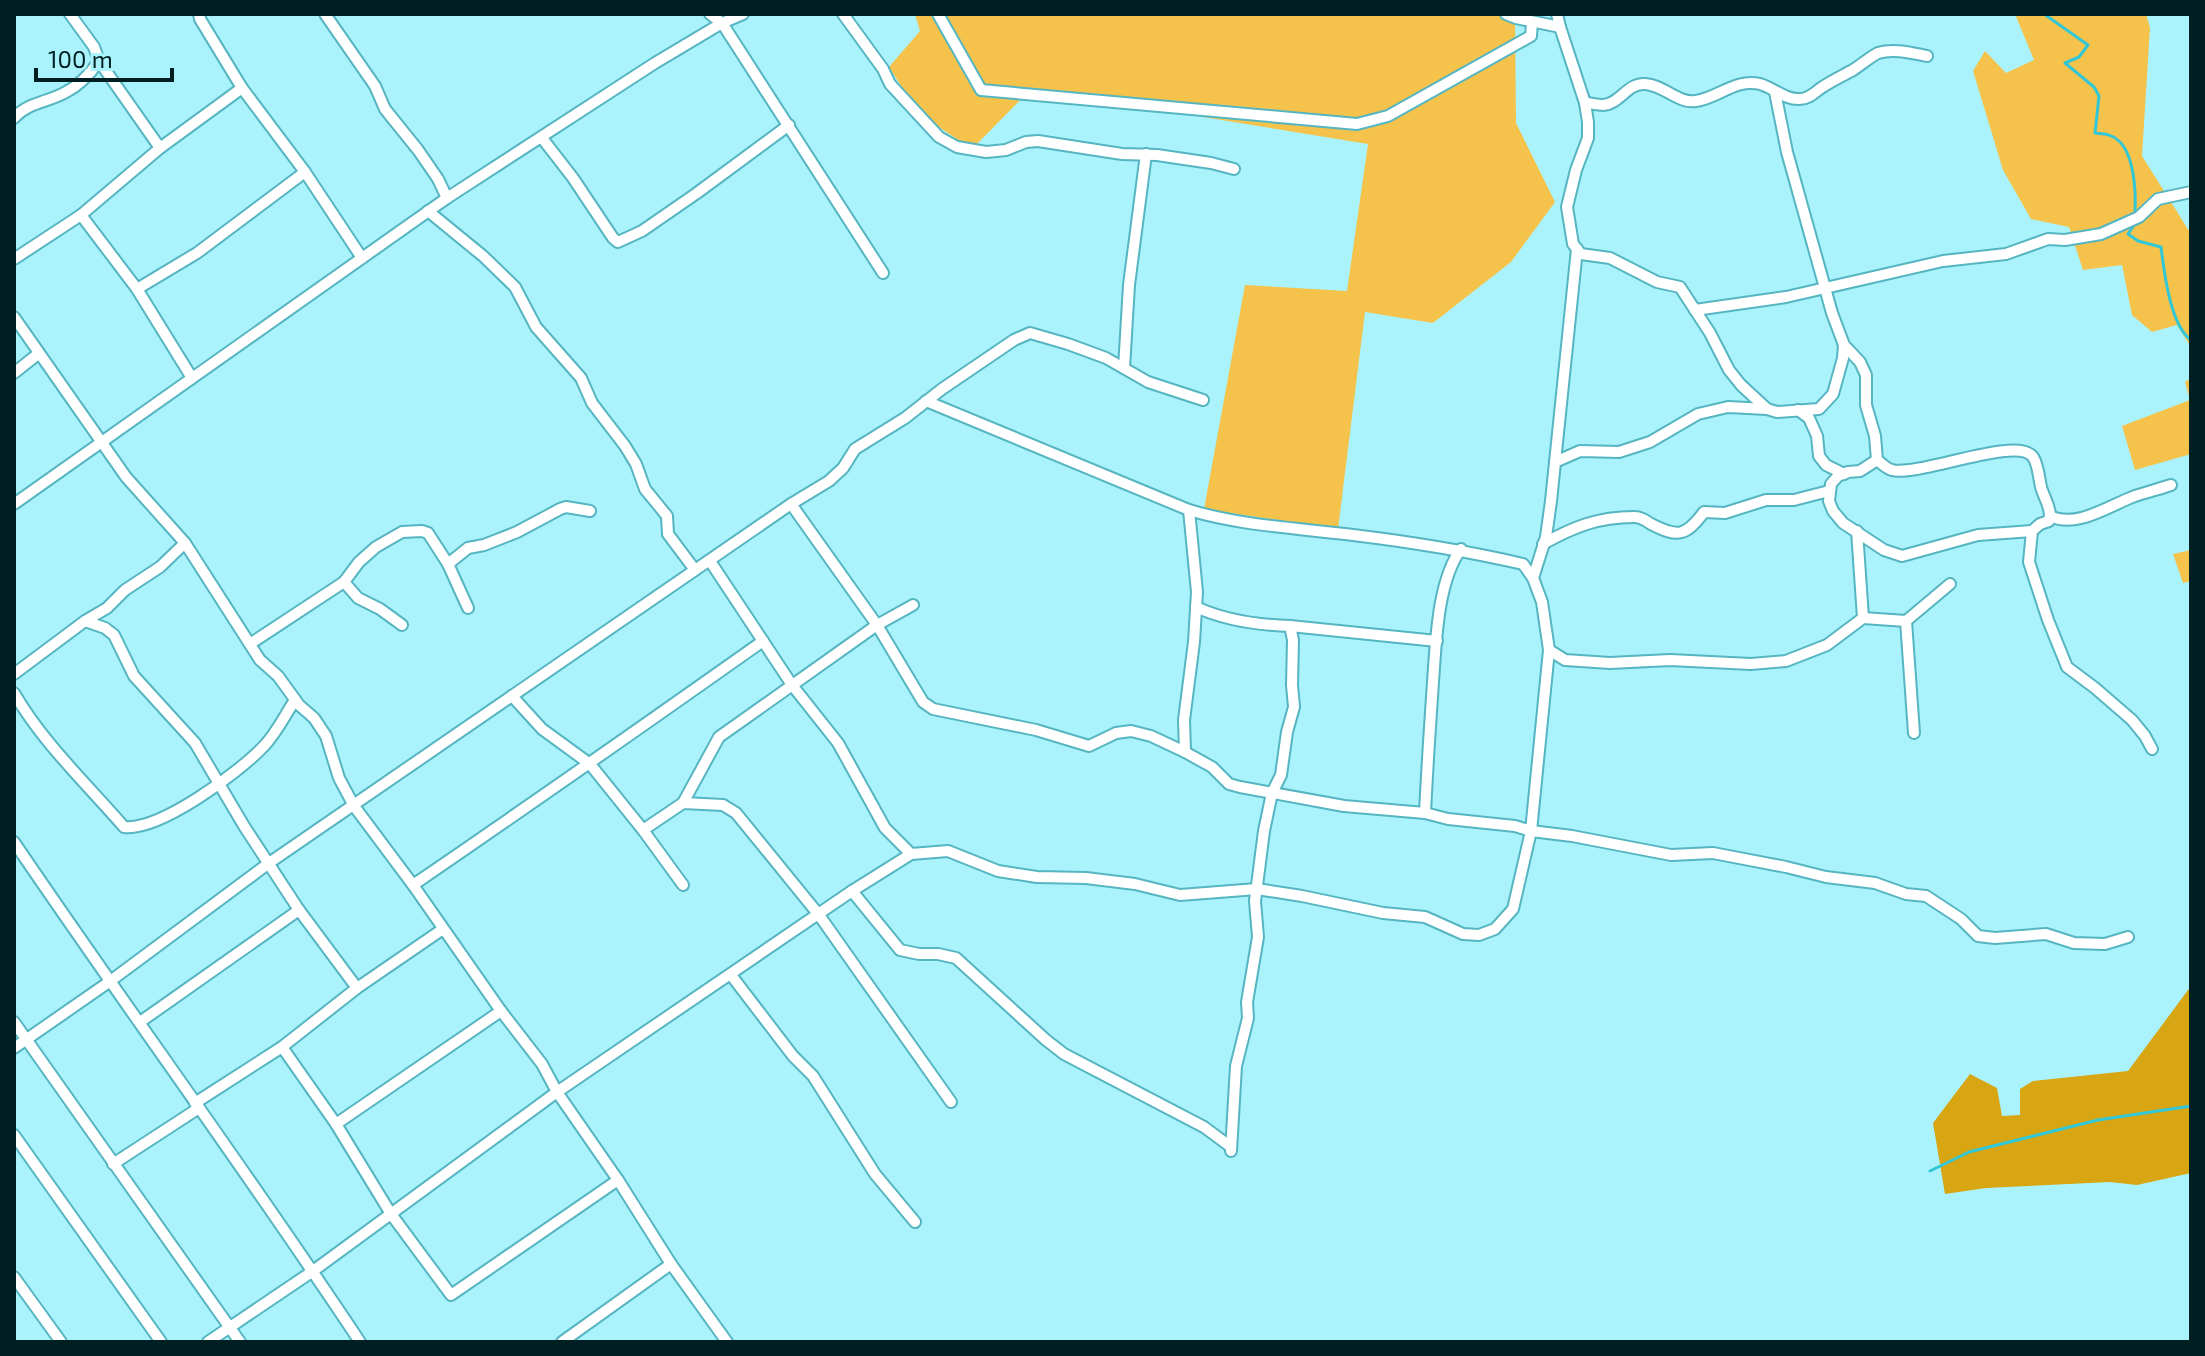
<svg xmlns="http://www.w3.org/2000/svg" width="2205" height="1356" font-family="'Exo 2',sans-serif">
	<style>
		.green { fill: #f5c34b }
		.forest { fill: #d8a513 }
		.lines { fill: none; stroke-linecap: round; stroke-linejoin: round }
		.stream { stroke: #32c7d7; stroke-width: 3 }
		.minor-casing { stroke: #55b5c1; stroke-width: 14 }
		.minor { stroke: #fff; stroke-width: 10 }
	</style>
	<rect width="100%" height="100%" fill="#aaf3fd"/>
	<g class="green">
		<polygon points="915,14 1515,14 1516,123 1555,202 1511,262 1433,323 1365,312 1338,529 1204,509 1245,285 1347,291 1368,144 1031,89 972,149 919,114 889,67 920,31"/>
		<polygon points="2015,14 2146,14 2150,28 2142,156 2191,234 2191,347 2177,325 2152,332 2132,315 2122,265 2083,270 2069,227 2031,219 2003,170 1973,71 1985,51 2006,73 2034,60"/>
		<polygon points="2191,378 2191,454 2135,470 2122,426 2190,400 2185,382"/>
		<polygon points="2191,550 2191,581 2183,583 2173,554"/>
	</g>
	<polygon class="forest" points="2191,986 2191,1173 2137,1185 2110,1182 1986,1188 1945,1194 1933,1123 1970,1074 1997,1088 2002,1116 2020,1115 2020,1089 2033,1081 2128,1071"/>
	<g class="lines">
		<g class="stream">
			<path d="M2044 14 2088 45 2079 57 2065 63 2094 87 2099 96 2095 133C2104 134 2112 134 2119 141 2134 155 2136 191 2135 210L2138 215"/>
			<path d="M2136 222 2128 234 2138 241 2161 247C2164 271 2170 325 2191 340"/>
			<polyline points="1930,1171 1969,1152 2098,1120 2191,1106"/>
		</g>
		<g class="minor-casing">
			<g id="minor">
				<polyline points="199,14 200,19 242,88 305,172 362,258"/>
				<polyline points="325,14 375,86 385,109 418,150 438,179 447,198"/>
				<polyline points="710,14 722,23 883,273"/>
				<polyline points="843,14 883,69 890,84 939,137 957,147 986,152 1006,150 1026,142 1038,141 1122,154 1157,155 1211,163 1234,169"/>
				<polyline points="938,14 981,90 1357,124 1388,116 1531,36 1532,22"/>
				<polyline points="1506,14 1516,18 1560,27"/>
				<polyline points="1557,14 1560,27 1585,103 1588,122 1588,138 1576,170 1567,207 1573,244 1581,254 1610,258 1657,282 1680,287 1710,333 1729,370 1741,385 1767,409 1777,412 1819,409 1833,394 1843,358 1844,345"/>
				<polyline points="99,61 160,148"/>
				<polyline points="1775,92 1787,152 1832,313 1844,345 1860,362 1866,375 1866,405 1875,436 1877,460"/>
				<path d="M1585 103C1590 103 1597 105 1603 105 1620 104 1627 83 1645 84 1664 85 1678 104 1696 101 1718 98 1736 78 1760 84 1774 88 1785 100 1800 99 1809 99 1814 93 1821 88 1831 81 1842 76 1853 70 1861 65 1870 57 1878 53 1893 48 1912 53 1927 56"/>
				<path d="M14 118C28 102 49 102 66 92 80 85 90 74 99 61L94 47 70 14"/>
				<polyline points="542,138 573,178 613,238 618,242 642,231 697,193 789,125"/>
				<polyline points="428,211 483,256 515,287 536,327 581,378 592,403 625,446 636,464 645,489 667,516 668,534 695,570"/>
				<polyline points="81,215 137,289 192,378"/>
				<polyline points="14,259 81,215 160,148 242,88"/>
				<polyline points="137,289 197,253 305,172"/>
				<polyline points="1695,310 1786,297 1943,261 2006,254 2048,239 2065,240 2101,234 2139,217 2158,199 2191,192"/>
				<polyline points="14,317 126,477 185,543 260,660 278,676 299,705 314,718 326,736 339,778 354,806 413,885 501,1011 542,1064 557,1092 618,1180 671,1264 727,1342"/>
				<polyline points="1124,368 1129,285 1146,154"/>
				<polyline points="14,373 38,354"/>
				<polyline points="1798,410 1809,418 1817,436 1819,456 1826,465 1844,474"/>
				<polyline points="1877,460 1860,471 1848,472 1838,476 1831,484 1829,501 1833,511 1843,523 1884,550 1902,556 1978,535 2032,531 2040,524 2049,521 2050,516"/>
				<path d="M1877 460C1881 463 1887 469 1892 470 1918 477 2018 435 2033 457 2038 464 2039 478 2041 487 2044 498 2050 505 2050 516"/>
				<polyline points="1555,462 1580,451 1619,452 1650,442 1698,414 1728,407 1767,409"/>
				<polyline points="14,504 447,198 655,63 722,23 743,14"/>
				<polyline points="791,504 877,625 923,702 933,709 1036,730 1089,746 1116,733 1131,731 1151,736 1185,752 1212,767 1229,784 1240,787 1344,806 1425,813 1448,819 1515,826 1531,831 1572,836 1671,855 1713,853 1786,867 1826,877 1875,883 1906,894 1926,896 1961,919 1978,936 1995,938 2046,934 2074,943 2105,944 2128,937"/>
				<path d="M2050 516C2077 529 2110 505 2135 496 2147 492 2159 489 2171 485"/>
				<polyline points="1857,531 1863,618"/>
				<polyline points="2032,531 2029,562 2048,620 2067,667 2095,688 2132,720 2145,736 2152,749"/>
				<path d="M1543 544C1573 527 1598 517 1634 517 1641 517 1645 520 1651 524 1678 538 1686 536 1704 512L1725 513 1766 500H1794L1829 491"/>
				<polyline points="710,561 792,685 838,743 885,828 911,854"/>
				<polyline points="448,564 468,548 484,545 517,532 560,509 566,507 590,511"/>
				<polyline points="1533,578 1546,537 1551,501 1577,249"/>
				<polyline points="344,582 359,562 376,547 402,532 422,531 428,533 448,564 468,608"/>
				<path d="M1196 607C1224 620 1259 625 1290 626L1293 640 1292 685 1294 707 1287 732 1281 775 1272 793 1264 831 1255 901 1258 937 1247 1002 1248 1018 1236 1066 1231 1151"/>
				<polyline points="85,621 105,628 114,635 134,676 195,743 244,826 299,910 357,988"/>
				<polyline points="1906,621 1914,733"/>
				<polyline points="1290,626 1437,641"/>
				<polyline points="250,644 344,582 358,598 380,609 402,625"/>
				<polyline points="1549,650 1565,660 1610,663 1670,660 1751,664 1786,661 1827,645 1863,618 1906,621 1950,584"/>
				<polyline points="14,674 85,621 107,608 125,590 160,567 185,543"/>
				<path d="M14 693C43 743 86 783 124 827 160 831 238 773 263 747 276 734 285 715 295 700"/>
				<polyline points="512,696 542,729 590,764 643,830 683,885"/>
				<polyline points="1185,752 1184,720 1194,642 1197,592 1189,510"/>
				<polyline points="683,803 719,737 877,625 913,605"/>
				<path d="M1425 813C1427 770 1430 726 1433 682 1436 643 1437 582 1461 549"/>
				<polyline points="643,830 683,803 723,805 736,813 819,915 951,1102"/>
				<path d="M14 842C128 1010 248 1173 360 1342"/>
				<path d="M413 885C530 805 647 723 763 641"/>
				<polyline points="852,891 900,950 919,954 938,954 956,958 1046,1040 1064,1054 1204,1127 1231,1147"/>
				<polyline points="731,975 793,1056 813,1076 875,1174 915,1222"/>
				<polyline points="14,1022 240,1342"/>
				<polyline points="140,1022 299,910"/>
				<polyline points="282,1047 336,1124 391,1214 451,1295 618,1180"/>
				<polyline points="14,1048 109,982 269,863 791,504 829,481 843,468 855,449 905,418 942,389 1014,340 1030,333 1068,344 1106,358 1148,382 1203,400"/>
				<polyline points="195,1103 282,1047 357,988 443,929"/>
				<polyline points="336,1124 501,1011"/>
				<polyline points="14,1135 161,1342"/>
				<polyline points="113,1164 199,1108"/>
				<polyline points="14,1277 61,1342"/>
				<path d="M208 1342 313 1271 557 1092 852 891 911 854 948 851 998 871 1037 877 1086 878 1135 884 1180 895 1257 889 1302 896 1383 913 1425 917 1463 934 1479 935 1495 929 1513 909 1531 831 1549 650 1542 602 1533 578 1523 564C1467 551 1411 542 1353 535 1298 528 1242 526 1189 510L926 401"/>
				<polyline points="562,1342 671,1264"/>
			</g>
		</g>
		<use href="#minor" class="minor"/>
	</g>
	<rect width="2205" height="1356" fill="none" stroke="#001f22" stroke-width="32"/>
	<path d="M36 68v12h136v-12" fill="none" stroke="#001f22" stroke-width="4"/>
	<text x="48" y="68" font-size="24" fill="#001f22" stroke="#aaf3fd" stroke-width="6" paint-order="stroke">100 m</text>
</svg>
